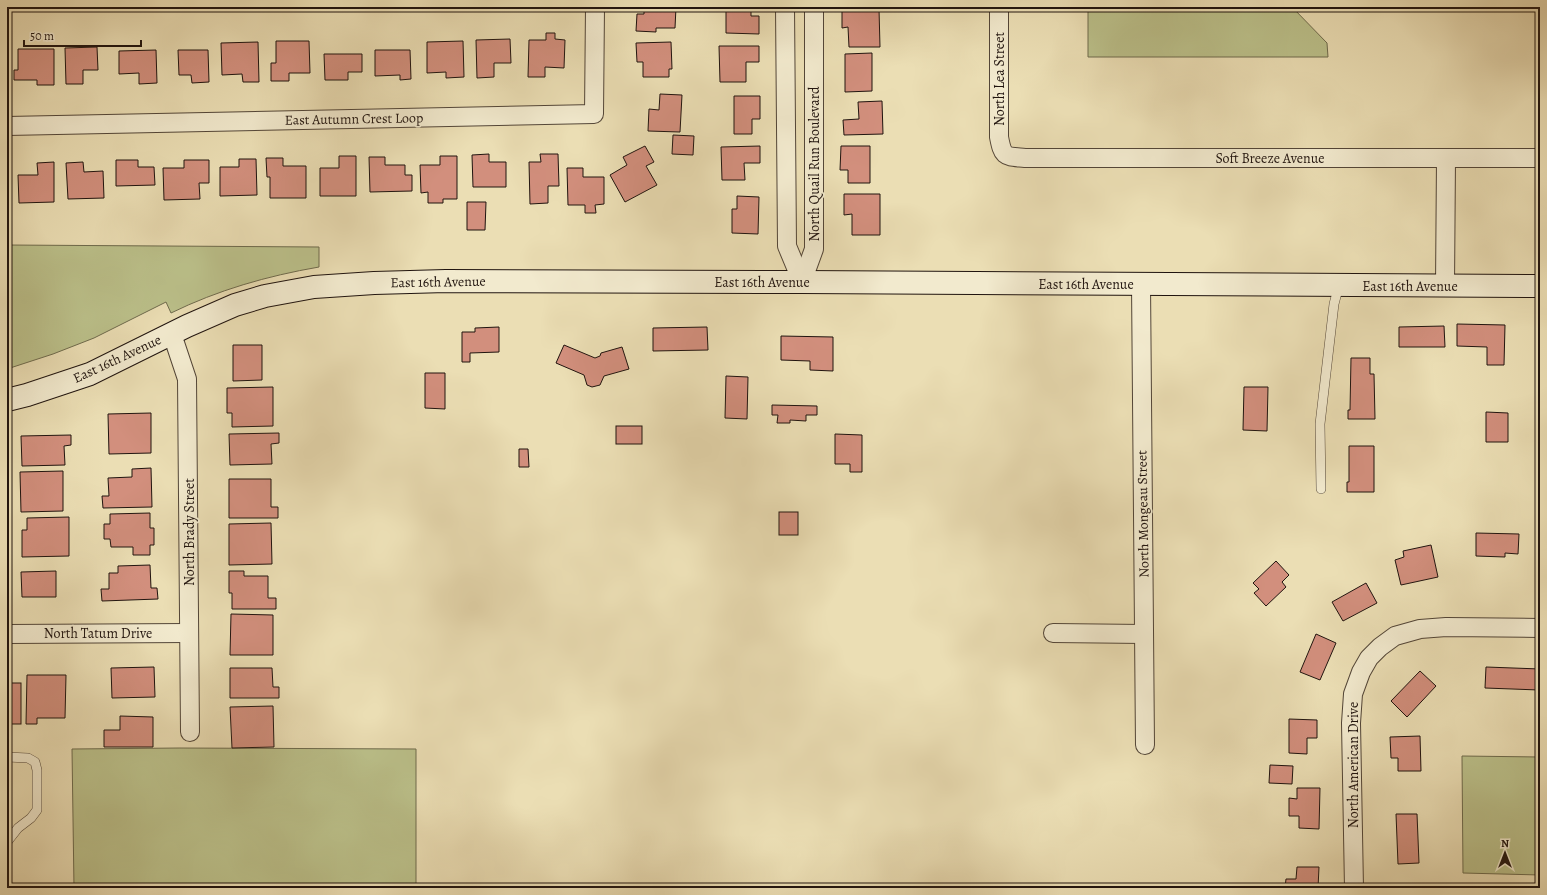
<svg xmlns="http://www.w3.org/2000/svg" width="1547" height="895" font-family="Alegreya,serif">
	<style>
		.green { fill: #bbc08a; stroke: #6e6a4c }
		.building { fill: #d28f7d; stroke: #20140f }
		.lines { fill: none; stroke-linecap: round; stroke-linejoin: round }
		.lane-casing { stroke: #534638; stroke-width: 10 }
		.street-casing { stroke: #534638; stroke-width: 20 }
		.secondary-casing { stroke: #20140f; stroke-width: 24 }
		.lane { stroke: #f2eace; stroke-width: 9 }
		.street { stroke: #f2eace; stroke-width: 18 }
		.secondary { stroke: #f2eace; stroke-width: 22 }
		.labels { text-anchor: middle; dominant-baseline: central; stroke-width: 3.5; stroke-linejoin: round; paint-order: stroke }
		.street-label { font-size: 14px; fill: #20140f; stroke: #f2eace }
	</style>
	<rect width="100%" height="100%" fill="#ebdeb4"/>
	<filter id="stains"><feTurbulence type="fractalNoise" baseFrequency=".005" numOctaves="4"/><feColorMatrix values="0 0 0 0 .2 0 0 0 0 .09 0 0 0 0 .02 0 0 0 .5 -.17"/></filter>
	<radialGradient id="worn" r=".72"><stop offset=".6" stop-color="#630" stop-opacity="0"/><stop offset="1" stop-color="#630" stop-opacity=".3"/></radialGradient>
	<g class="green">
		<polygon points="1088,7 1292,7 1327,43 1328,57 1088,57"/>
		<path d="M7 245 319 247V267C267 276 218 290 171 313L166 302 94 338 53 354 7 369Z"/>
		<polygon points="179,748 416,749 416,888 74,888 72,749"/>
		<polygon points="1462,756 1540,757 1540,875 1463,873"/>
	</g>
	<g class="building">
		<polygon points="644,7 676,7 675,28 656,28 656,32 636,31 637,14 644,14"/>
		<polygon points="726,7 751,7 751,16 759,16 759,34 726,33"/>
		<polygon points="879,9 880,47 849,47 848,27 842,28 842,10"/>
		<polygon points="546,33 555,33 555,39 565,40 564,68 545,67 545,77 528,77 529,40 546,40"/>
		<polygon points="510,39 511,63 494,63 494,77 477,78 476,40"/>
		<polygon points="276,41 309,41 310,73 289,73 289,81 271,81 271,63 276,63"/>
		<polygon points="463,41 464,77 446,78 446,72 427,73 427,42"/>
		<polygon points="258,42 259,82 243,82 242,74 222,75 221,43"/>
		<polygon points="671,42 672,69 669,69 669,77 643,77 643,62 637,62 636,43"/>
		<polygon points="719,46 759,46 759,62 746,62 746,82 720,82"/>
		<polygon points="97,47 98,70 83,70 83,84 66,84 65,48"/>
		<polygon points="18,49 54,49 54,85 37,85 37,80 14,80 14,70 18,70"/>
		<polygon points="156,50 157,83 139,84 139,73 119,74 119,51"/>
		<polygon points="178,50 208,50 209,82 192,83 191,75 179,75"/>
		<polygon points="375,50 410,50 411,79 400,80 400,75 375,76"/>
		<polygon points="872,53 872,91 845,92 845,54"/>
		<polygon points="324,54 362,54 362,72 348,72 348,80 325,80"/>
		<polygon points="660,94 682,95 680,132 648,131 649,109 659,110"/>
		<polygon points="734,96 760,96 760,119 752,119 752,134 734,134"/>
		<polygon points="882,101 883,134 844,135 843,120 859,119 858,102"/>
		<polygon points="673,135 694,136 693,155 672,154"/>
		<polygon points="645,146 654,162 646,166 657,185 625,202 610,175 627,165 623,157"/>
		<polygon points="760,146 760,163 744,163 745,180 722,180 721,147"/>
		<polygon points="841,146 870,146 870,183 848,183 848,170 840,170"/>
		<polygon points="489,154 489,162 506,162 506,187 473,187 472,155"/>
		<polygon points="540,154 558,154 559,186 548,186 548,203 530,204 529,162 541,162"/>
		<polygon points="339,156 356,156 356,196 320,196 320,168 339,168"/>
		<polygon points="440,156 457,156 457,199 443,199 443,203 428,203 428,192 421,193 420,165 440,165"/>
		<polygon points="369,157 385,157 385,165 405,165 405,175 412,175 412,191 370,192"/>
		<polygon points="266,158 283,158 283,166 306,166 306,198 270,198 270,177 267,177"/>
		<polygon points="239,159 256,159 257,195 220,196 220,167 239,167"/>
		<polygon points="116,160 138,160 138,167 154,167 155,185 116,186"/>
		<polygon points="184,160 209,160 209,183 199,183 200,199 164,200 163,168 184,168"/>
		<polygon points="54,162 54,202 19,203 18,175 38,175 37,163"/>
		<polygon points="83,162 84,172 103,171 104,198 68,199 66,163"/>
		<polygon points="567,168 583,168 583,177 604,177 604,204 595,205 596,213 585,213 585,205 568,205"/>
		<rect x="7" y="175" width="2" height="33"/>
		<polygon points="844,194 880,194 880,235 852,235 852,214 844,215"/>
		<polygon points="737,196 759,197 758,234 732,233 732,209 737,209"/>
		<polygon points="467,202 486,202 485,230 467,230"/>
		<polygon points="1457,324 1505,325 1504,365 1487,365 1487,347 1457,346"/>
		<polygon points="1444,326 1445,347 1399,347 1399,327"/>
		<polygon points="499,327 499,352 470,353 470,362 462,362 462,332 475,332 475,328"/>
		<polygon points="707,327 708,350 653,351 653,328"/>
		<polygon points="781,336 833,337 833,371 810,370 810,361 781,360"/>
		<polygon points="233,345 262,345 262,380 233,381"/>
		<polygon points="564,345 595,358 600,356 601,353 622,347 629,369 604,376 600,385 592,387 587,385 584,375 556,363"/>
		<polygon points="1351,358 1370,358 1370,374 1374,374 1375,419 1348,419 1348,410 1350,410"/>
		<polygon points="425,373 445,373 445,409 425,408"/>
		<polygon points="726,376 748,377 747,419 725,418"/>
		<polygon points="273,387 273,426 232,427 232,413 227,413 227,388"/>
		<polygon points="1244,387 1268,387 1267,431 1243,430"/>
		<polygon points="772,405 817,406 817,415 806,415 806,421 790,420 790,423 777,423 778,415 772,415"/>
		<polygon points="1486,412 1508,413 1508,442 1486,442"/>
		<polygon points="151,413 151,453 109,454 108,414"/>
		<rect x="616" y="426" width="26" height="18"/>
		<polygon points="279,433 279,443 271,444 272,464 230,465 229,434"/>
		<polygon points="835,434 862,435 862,472 850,472 850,464 835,464"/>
		<polygon points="71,435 71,445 64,446 65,465 22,466 21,436"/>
		<polygon points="1349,446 1374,446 1374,492 1347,492 1347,482 1349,482"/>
		<polygon points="519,449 528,449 529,467 519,467"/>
		<polygon points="151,468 152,507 103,508 102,496 109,496 108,478 132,477 132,469"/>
		<polygon points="63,471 63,511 21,512 20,472"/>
		<polygon points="229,479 271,479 271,507 278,507 278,518 229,518"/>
		<rect x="779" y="512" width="19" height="23"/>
		<polygon points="150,513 150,528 154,528 154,545 150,545 150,555 133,555 133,547 111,547 110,539 104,539 104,524 110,524 110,514"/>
		<polygon points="69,517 69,556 22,557 22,530 27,530 27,518"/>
		<polygon points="271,523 272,564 229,565 229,524"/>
		<polygon points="1476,533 1519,534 1518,554 1505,553 1505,557 1476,556"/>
		<polygon points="1431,545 1438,577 1401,585 1395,560 1404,557 1403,551"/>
		<rect x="1536" y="549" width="4" height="24"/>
		<polygon points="1276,561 1289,575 1282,582 1286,587 1266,606 1254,593 1259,589 1253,583"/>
		<polygon points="150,565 151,588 157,588 158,599 102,601 101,589 109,589 109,573 118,573 118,566"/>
		<polygon points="56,571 56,597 22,597 21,572"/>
		<polygon points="229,571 244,571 244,576 268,576 268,598 276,598 276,609 232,609 232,593 229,593"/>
		<polygon points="1366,583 1377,603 1343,621 1332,602"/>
		<polygon points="231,614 273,615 273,655 230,655"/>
		<polygon points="1316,634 1336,643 1320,680 1300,672"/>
		<polygon points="154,667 155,697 112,698 111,668"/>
		<polygon points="1486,667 1540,669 1539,690 1485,688"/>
		<polygon points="230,668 272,668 273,687 279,687 279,698 230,698"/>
		<polygon points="1420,671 1436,686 1407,717 1391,701"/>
		<polygon points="27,675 66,675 65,718 37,718 37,724 26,724"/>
		<rect x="7" y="683" width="14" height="41"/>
		<polygon points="273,706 274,747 232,748 230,707"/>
		<polygon points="120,716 153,717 153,747 104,747 104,730 120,730"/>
		<polygon points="1289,719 1317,720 1317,738 1307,738 1307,754 1289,753"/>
		<polygon points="1420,736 1421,771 1398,771 1398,758 1391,758 1390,737"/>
		<polygon points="1270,765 1293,766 1292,784 1269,783"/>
		<polygon points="1297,788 1320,788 1319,829 1299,828 1299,816 1289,816 1289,798 1297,799"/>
		<polygon points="1396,814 1417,814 1419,863 1398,864"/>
		<polygon points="1297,867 1319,867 1318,888 1285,888 1286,879 1296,879"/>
	</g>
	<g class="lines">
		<g class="lane-casing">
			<g id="lane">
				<polyline points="1321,489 1320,424 1334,304 1339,285"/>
				<polyline points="7,757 28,758 35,762 37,770 37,810 31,818 18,828 7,842"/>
			</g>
		</g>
		<g class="street-casing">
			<g id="street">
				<polyline points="785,7 787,246 802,282"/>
				<path d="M999 7V137C1003 158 1005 156 1025 158H1540"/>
				<polyline points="7,126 594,114 595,7"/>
				<polyline points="802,282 814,249 814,7"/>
				<polyline points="1141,284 1145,745"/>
				<polyline points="1445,286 1446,159"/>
				<polyline points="172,334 187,379 190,732"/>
				<polyline points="1053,633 1144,634"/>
				<polyline points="7,634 189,633"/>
				<polyline points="1354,888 1351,723 1353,694 1361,672 1369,658 1380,647 1395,636 1420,629 1446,627 1540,628"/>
			</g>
		</g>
		<g class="secondary-casing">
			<polyline id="secondary" points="7,400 27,395 90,374 187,326 235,305 265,296 314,287 374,283 446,281 802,282 1540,286"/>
		</g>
		<use href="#lane" class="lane"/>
		<use href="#street" class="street"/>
		<use href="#secondary" class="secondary"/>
	</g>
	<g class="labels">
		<g class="street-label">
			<text transform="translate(999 79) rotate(-90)">North Lea Street</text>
			<text transform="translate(354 119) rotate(-1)">East Autumn Crest Loop</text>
			<text x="1270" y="158">Soft Breeze Avenue</text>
			<text transform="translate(814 164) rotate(-90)">North Quail Run Boulevard</text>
			<text transform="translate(438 282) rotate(-1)">East 16th Avenue</text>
			<text x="762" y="282">East 16th Avenue</text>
			<text x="1086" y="284">East 16th Avenue</text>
			<text x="1410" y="286">East 16th Avenue</text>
			<text transform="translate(117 359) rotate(-25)">East 16th Avenue</text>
			<text transform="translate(1143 514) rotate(-91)">North Mongeau Street</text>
			<text transform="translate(189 532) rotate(-90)">North Brady Street</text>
			<text x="98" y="633">North Tatum Drive</text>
			<text transform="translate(1353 765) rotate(-90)">North American Drive</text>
		</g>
	</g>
	<rect width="1547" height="895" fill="none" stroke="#ebdeb4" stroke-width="24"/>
	<rect x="8" y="8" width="1531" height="879" fill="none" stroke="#20140f" stroke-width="2"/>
	<rect x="12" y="12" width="1523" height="871" fill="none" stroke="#20140f"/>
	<g transform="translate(1505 853)" stroke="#f2eace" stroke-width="3" paint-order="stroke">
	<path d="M0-3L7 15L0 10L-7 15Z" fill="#20140f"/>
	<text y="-6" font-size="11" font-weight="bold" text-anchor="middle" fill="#20140f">N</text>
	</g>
	<path d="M24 40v6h117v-6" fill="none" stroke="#20140f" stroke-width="2"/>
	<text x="30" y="40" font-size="12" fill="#20140f" stroke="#f2eace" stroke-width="3" paint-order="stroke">50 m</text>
	<rect width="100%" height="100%" filter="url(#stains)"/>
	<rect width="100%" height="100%" fill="url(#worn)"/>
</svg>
